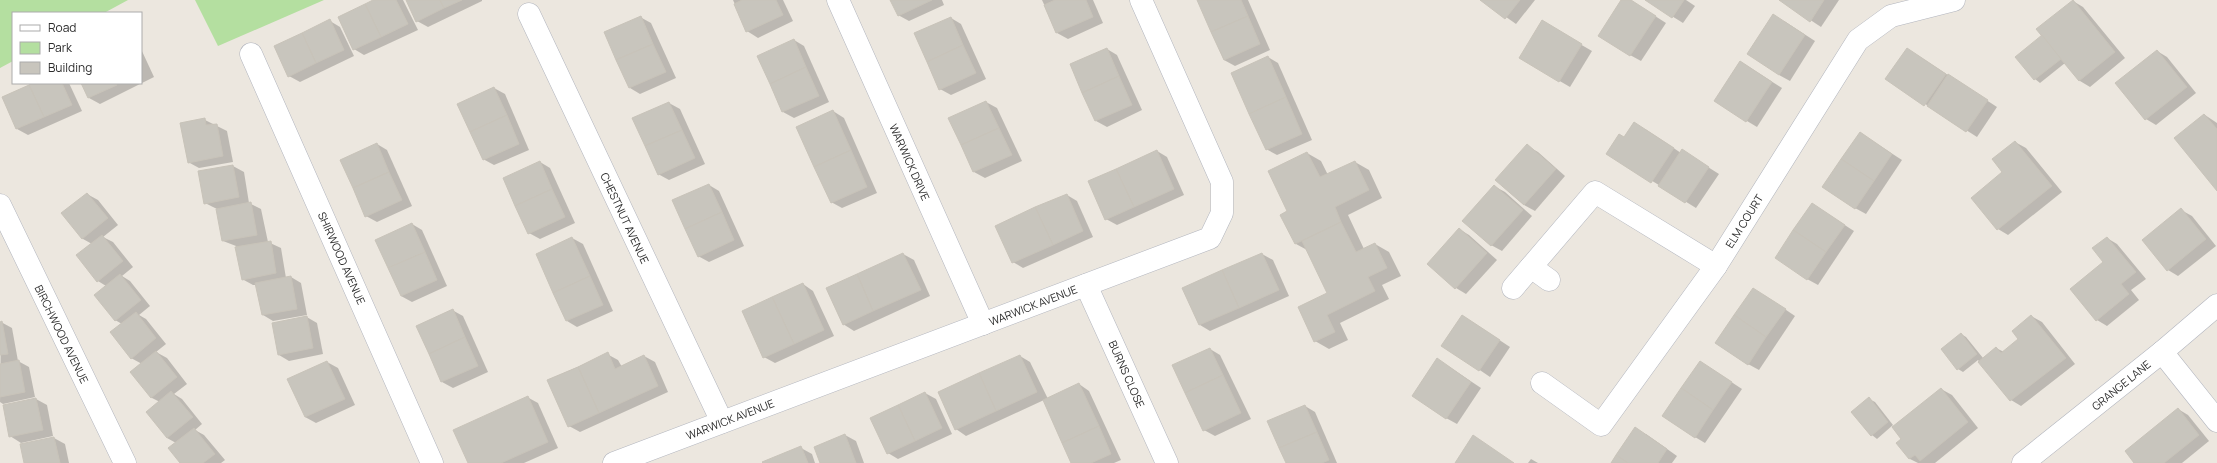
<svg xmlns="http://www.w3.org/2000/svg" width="2217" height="463" font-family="Manrope,sans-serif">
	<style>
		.green { fill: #b4dfa0 }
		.shadow { fill: #0003 }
		.building { fill: #c8c5bd; stroke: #c8c3b9 }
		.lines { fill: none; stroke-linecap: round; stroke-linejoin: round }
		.minor-casing { stroke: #b2b5be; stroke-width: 23 }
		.minor { stroke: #fff; stroke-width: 22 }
		.labels { text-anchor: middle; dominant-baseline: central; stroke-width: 3; stroke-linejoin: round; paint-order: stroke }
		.street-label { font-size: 11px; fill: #2c2c2c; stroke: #fff }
	</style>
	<rect width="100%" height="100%" fill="#ece7df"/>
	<g class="green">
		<polygon points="0,0 128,0 104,13 13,13 13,61 0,68"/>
		<polygon points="195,0 324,0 218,46"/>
	</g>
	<g class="shadow">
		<polygon points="376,0 403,0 418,30 364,55 354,49"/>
		<polygon points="407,0 482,0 482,1 428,27 417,21"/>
		<polygon points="733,0 783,0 793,21 758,38 747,31"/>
		<polygon points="892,0 942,0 944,5 909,21 898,15"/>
		<polygon points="1042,0 1093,0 1103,23 1068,39 1057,33"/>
		<polygon points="1198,0 1248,0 1270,50 1235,66 1224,60"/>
		<polygon points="1482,0 1535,0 1516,24"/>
		<polygon points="1622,0 1630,0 1666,23 1641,61 1630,55"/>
		<polygon points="1646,0 1686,0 1695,6 1683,23"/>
		<polygon points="1780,0 1839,0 1821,27"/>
		<polygon points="2073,1 2083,7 2125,58 2090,87 2080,81 2065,63 2040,83 2035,79 2017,57 2043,36"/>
		<polygon points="640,17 651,23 676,78 640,94 630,88"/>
		<polygon points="951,18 961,24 986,79 951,95 940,89"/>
		<polygon points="330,21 340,27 354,56 300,82 289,76"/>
		<polygon points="1784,21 1815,41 1790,81 1779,75"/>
		<polygon points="1542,22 1592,51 1570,87 1520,58"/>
		<polygon points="794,40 804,46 829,102 794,118 783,112 759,56"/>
		<polygon points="141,49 154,77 100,104 89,98 82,83 141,83"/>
		<polygon points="1107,49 1117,55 1142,110 1107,127 1096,121 1071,65"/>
		<polygon points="2157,51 2167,57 2196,93 2156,125 2146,119"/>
		<polygon points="1917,55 1997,107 1977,137 1886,79"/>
		<polygon points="1268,57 1278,63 1312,140 1277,155 1266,149"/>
		<polygon points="1741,62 1782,88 1757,127 1747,121"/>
		<polygon points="35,83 69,83 82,111 28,135 17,129 3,97"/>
		<polygon points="494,88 505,94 529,150 494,165 483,159"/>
		<polygon points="986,102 997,108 1022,161 985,178 974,172 950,119"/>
		<polygon points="669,103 680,109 705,164 669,180 658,174"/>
		<polygon points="833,111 844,118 877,193 842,208 831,202"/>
		<polygon points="2205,115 2217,123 2217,189"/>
		<polygon points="205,120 227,131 233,162 199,168 188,162"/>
		<polygon points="1645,129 1681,153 1692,157 1719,174 1696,208 1607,153 1624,138"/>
		<polygon points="1860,133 1902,160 1866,214 1855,208"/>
		<polygon points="2015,142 2026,148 2062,192 2008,235 1998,229 1972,198 2004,172"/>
		<polygon points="377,144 387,150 412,206 377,222 366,216"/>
		<polygon points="1527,146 1538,152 1565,176 1535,211 1524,205 1497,180"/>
		<polygon points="1157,151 1167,157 1184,195 1117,225 1106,219"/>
		<polygon points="1307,153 1321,161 1328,175 1355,162 1369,170 1382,198 1348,215 1364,249 1375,244 1389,252 1401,276 1382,285 1389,299 1340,323 1348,340 1329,349 1315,341 1328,293 1307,250 1296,244 1288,211"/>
		<polygon points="540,162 550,168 575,223 540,239 529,233"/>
		<polygon points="233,166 244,172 249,203 261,209 268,242 281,248 286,278 291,277 301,283 307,315 273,321 263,315 257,285 253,285 242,279 236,246 223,241 217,209 205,203"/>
		<polygon points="709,185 719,191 744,246 709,262 698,256"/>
		<polygon points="1494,186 1505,192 1532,216 1502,251 1491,245"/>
		<polygon points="87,194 98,200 118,225 103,237 113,242 133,267 122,276 130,281 150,306 139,315 146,319 166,344 156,352 167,358 187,384 174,394 182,399 202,424 195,430 204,435 225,460 221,463 181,463 176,443 167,438 160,402 152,398 132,372 142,364 131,358 122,324 115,320 106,286 98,281 92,244 83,239 63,213"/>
		<polygon points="1067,195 1077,201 1093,237 1023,268 1013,262"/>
		<polygon points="1812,204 1854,231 1818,285 1807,279"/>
		<polygon points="2181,210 2192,216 2216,246 2178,276 2168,270 2143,240"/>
		<polygon points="412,224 422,230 447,286 412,302 401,296"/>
		<polygon points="1459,229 1469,235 1497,260 1466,294 1456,288 1428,264"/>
		<polygon points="572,238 583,244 613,311 577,327 567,321"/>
		<polygon points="2107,238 2117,244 2146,279 2131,290 2139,300 2107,326 2097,320"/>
		<polygon points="903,254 914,260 930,296 854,331 843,324 827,289"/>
		<polygon points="1262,254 1273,260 1289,296 1210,331 1200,325"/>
		<polygon points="803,284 813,291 834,336 775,363 764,357"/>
		<polygon points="1764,295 1795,316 1759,370 1748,364"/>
		<polygon points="452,310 463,316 488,372 453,388 442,382 417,326"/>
		<polygon points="305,316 317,323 323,354 289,361 279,355"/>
		<polygon points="1463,316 1510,347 1490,377 1443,345"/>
		<polygon points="2031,316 2042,322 2075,364 2021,406 2011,400 1978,360 1963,372 1958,369 1961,334 1966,337 1983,358 1996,348 2004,352 2020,340"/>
		<polygon points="1,322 12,328 18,361 29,367 35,397 3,404 0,402"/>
		<polygon points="1210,349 1220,355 1251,419 1215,436 1204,430"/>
		<polygon points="607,354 618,360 622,367 644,356 655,362 668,392 580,432 569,426 548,380"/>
		<polygon points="1020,356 1030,362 1048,399 1079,384 1089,391 1121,460 1114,463 1072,463 1044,400 966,436 956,429"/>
		<polygon points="327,362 338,368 355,405 316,423 305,417"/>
		<polygon points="1448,366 1481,388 1457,424 1446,418"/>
		<polygon points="1710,368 1742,389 1705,443 1695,437"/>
		<polygon points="1941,389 1952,395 1978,428 1935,463 1918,463 1910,459 1898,443"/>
		<polygon points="925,393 936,399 952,434 898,459 888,453"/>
		<polygon points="527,397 538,403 558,448 524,463 469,463"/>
		<polygon points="36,399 47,405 53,436 21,443 10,436"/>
		<polygon points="1869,399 1875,402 1893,425 1877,439 1872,435"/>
		<polygon points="1305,406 1315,412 1337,463 1287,463"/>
		<polygon points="2178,409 2188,415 2209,441 2182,463 2135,463"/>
		<polygon points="1646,434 1677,456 1672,463 1612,463"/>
		<polygon points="845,435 856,441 864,463 821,463"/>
		<polygon points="54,438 65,444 69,463 25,463"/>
		<polygon points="801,448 812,454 815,463 762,463"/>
		<polygon points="1531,459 1538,463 1528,463"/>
	</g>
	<g class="building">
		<polygon points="373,0 396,0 408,24 381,37 365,4"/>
		<polygon points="406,0 440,0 444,8 416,22"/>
		<polygon points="440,0 462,0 444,8"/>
		<polygon points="742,0 776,0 783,15 746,32 734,4"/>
		<polygon points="890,0 932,0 898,16"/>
		<polygon points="1055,0 1086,0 1093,17 1056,33 1044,5"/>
		<polygon points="1197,0 1241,0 1248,16 1211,32"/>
		<polygon points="1480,0 1520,0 1505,19"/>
		<polygon points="1621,0 1631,0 1656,16 1630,56 1598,36"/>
		<polygon points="1645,0 1684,0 1672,18"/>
		<polygon points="1779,0 1824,0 1810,22"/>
		<polygon points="2073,0 2115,52 2079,81 2036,29"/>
		<polygon points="365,4 381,37 353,50 338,17"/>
		<polygon points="1773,14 1805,35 1779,75 1747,54"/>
		<polygon points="641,16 653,44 616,60 604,32"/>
		<polygon points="1248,16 1260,44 1224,60 1211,32"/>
		<polygon points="951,17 963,45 927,62 914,33"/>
		<polygon points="330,19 344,50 316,63 302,33"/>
		<polygon points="1542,20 1582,44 1559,82 1519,58"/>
		<polygon points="302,33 316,63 288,77 274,46"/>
		<polygon points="2042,35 2061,59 2034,80 2015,57"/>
		<polygon points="794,39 806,67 770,84 757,56"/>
		<polygon points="653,44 666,72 629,88 616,60"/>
		<polygon points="963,45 976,73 939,90 927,62"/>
		<polygon points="1107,48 1119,76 1082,93 1070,64"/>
		<polygon points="1907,48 1946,74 1924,106 1885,79"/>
		<polygon points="2157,50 2187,87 2145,120 2115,83"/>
		<polygon points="1268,56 1286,97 1249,114 1231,73"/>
		<polygon points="1740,61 1772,82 1746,122 1714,101"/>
		<polygon points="806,67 819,96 782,112 770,84"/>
		<polygon points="1948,74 1988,100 1966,132 1927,106"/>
		<polygon points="1119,76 1132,105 1095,121 1082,93"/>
		<polygon points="33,83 62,83 72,105 44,117 29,85"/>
		<polygon points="81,83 116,83 117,85 88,98"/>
		<polygon points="29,85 44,117 16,129 2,97"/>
		<polygon points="494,87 507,115 470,132 457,104"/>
		<polygon points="1286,97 1302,134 1266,150 1249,114"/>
		<polygon points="986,101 999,128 961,145 948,118"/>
		<polygon points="669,102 682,130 645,146 632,118"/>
		<polygon points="833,110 851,150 814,167 796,127"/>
		<polygon points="2204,114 2217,129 2217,191 2174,138"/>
		<polygon points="507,115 519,144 483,160 470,132"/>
		<polygon points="205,118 206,125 217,124 223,156 188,163 180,123"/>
		<polygon points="1634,122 1674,148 1651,183 1606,154 1619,134 1624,137"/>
		<polygon points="999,128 1012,155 973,172 961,145"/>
		<polygon points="682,130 695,158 658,175 645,146"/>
		<polygon points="1860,132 1892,154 1874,181 1841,159"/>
		<polygon points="2015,141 2052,186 1997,230 1971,198 2002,172 1992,159"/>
		<polygon points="377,143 389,172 353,188 340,160"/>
		<polygon points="1527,144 1556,169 1524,205 1495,180"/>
		<polygon points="1682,149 1709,167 1685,203 1658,186"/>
		<polygon points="851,150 867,187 831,203 814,167"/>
		<polygon points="1157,150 1174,189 1134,207 1116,169"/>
		<polygon points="1307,152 1320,177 1355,161 1369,190 1335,207 1341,222 1295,244 1280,215 1287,211 1268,171"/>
		<polygon points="1841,159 1874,181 1855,209 1822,187"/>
		<polygon points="540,161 552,189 515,206 503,178"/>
		<polygon points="233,165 239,197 204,204 198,171"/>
		<polygon points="1116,169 1134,207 1105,220 1088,181"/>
		<polygon points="389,172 402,200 365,217 353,188"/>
		<polygon points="709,184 722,212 685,229 672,200"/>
		<polygon points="1494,185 1523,210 1491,246 1462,221"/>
		<polygon points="552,189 565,217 528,234 515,206"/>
		<polygon points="87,193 108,218 82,239 61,213"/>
		<polygon points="1067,194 1083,231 1053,245 1035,207"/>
		<polygon points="251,202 257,235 222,241 216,209"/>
		<polygon points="1812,203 1845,225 1826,252 1793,230"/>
		<polygon points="1035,207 1053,245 1012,263 995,226"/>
		<polygon points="2181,208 2206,239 2167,271 2142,240"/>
		<polygon points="722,212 734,240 698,257 685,229"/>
		<polygon points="1341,222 1356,252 1375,243 1387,268 1368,277 1375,291 1327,315 1335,332 1314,342 1298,307 1327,293 1302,241"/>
		<polygon points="412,223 425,252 388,268 375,240"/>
		<polygon points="1459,228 1487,253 1455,289 1427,264"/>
		<polygon points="1793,230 1826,252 1807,280 1775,258"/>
		<polygon points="102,235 123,261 97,282 76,255"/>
		<polygon points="572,237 590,276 553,293 536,254"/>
		<polygon points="2107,237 2136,272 2121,284 2129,294 2096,321 2070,289 2103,262 2092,248"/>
		<polygon points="271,241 276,273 242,280 235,247"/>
		<polygon points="425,252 437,280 401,296 388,268"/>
		<polygon points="903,253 921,290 873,311 857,274"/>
		<polygon points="1262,253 1279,290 1239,308 1222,270"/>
		<polygon points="1222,270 1239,308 1199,325 1182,288"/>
		<polygon points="120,274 141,300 115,321 94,295"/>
		<polygon points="857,274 873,311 843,325 826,288"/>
		<polygon points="291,276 297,309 262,315 255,283"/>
		<polygon points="590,276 603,305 566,321 553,293"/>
		<polygon points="803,283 824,330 794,344 772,297"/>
		<polygon points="1753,288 1786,309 1766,337 1734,315"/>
		<polygon points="772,297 794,344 763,358 742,311"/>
		<polygon points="453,309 465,337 429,354 416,326"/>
		<polygon points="136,312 156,338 131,359 110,332"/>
		<polygon points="1462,315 1500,340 1479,371 1441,346"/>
		<polygon points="1734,315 1766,337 1748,365 1715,343"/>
		<polygon points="2031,315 2066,358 2010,401 1978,362 1996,347 2001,353 2018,339 2012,331"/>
		<polygon points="307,316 313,348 278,355 272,323"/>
		<polygon points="2,321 8,354 0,355 0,322"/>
		<polygon points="1961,333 1977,354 1957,370 1941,349"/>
		<polygon points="465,337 478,366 441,382 429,354"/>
		<polygon points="1210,348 1223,375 1185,393 1172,365"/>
		<polygon points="156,351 177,377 151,398 130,372"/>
		<polygon points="608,352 615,369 644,355 658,386 599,413 578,367"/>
		<polygon points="1020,355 1037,392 996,411 979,373"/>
		<polygon points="1437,358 1471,382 1446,419 1412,396"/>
		<polygon points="19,360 25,392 0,397 0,364"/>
		<polygon points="327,361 345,399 305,417 287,379"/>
		<polygon points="1700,361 1732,382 1713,410 1681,388"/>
		<polygon points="578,367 599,413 568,427 547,380"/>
		<polygon points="979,373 996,411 955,430 938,392"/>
		<polygon points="1223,375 1241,413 1203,431 1185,393"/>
		<polygon points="1079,383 1099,426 1062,443 1043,400"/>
		<polygon points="1681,388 1713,410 1695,438 1662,416"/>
		<polygon points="1941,388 1968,422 1920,461 1915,455 1909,459 1896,443 1901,439 1892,427"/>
		<polygon points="171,391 193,417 167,438 146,412"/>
		<polygon points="925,392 942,428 915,441 898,405"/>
		<polygon points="528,396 548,442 501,463 468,463 453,430"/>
		<polygon points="1869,397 1888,422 1871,436 1851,412"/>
		<polygon points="36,398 43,430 9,437 3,405"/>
		<polygon points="898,405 915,441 887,454 870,418"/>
		<polygon points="1305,405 1317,432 1279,448 1267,421"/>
		<polygon points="2178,408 2199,435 2164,463 2134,463 2125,451"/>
		<polygon points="1099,426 1111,454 1091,463 1071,463 1062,443"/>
		<polygon points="1635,427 1667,449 1658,463 1628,463 1616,455"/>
		<polygon points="194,428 215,454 203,463 180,463 168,448"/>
		<polygon points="1317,432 1329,460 1322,463 1286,463 1279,448"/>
		<polygon points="845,434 856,463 820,463 814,447"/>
		<polygon points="1473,435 1514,463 1455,463"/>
		<polygon points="54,437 60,463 24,463 20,444"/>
		<polygon points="801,446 808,463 763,463 762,462"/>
		<polygon points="1616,455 1628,463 1611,463"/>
	</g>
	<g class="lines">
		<g class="minor-casing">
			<g id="minor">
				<polyline points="838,0 983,324"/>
				<polyline points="529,14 722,422"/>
				<polyline points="251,54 432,463"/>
				<polyline points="0,205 125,463"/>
				<polyline points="1531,267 1549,280"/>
				<polyline points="1086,285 1167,463"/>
				<polyline points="1513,288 1595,192 1716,266"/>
				<polyline points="2162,352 2217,421"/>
				<polyline points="1542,383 1601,425 1716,266 1858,40 1891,16 1954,0"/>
				<polyline points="614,463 1210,238 1222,213 1222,182 1141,0"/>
				<polyline points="2023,463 2162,352 2217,305"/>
			</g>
		</g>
		<use href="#minor" class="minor"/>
	</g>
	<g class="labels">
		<g class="street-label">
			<text transform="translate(910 162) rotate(66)">WARWICK DRIVE</text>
			<text transform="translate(625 218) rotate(65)">CHESTNUT AVENUE</text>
			<text transform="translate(1744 221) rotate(-58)">ELM COURT</text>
			<text transform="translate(342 258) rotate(66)">SHIRWOOD AVENUE</text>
			<text transform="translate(1033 305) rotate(-21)">WARWICK AVENUE</text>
			<text transform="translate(62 334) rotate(64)">BIRCHWOOD AVENUE</text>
			<text transform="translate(1127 374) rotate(66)">BURNS CLOSE</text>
			<text transform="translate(2121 385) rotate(-39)">GRANGE LANE</text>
			<text transform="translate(730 419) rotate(-21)">WARWICK AVENUE</text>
		</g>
	</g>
	<rect x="12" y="12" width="130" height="72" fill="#ffffff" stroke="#ababab"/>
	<rect x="20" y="25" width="20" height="6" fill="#ffffff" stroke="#ababab"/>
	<text x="48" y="32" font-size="12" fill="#2c2c2c">Road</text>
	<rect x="20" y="42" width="20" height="12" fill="#b4dfa0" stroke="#ababab"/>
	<text x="48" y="52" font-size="12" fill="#2c2c2c">Park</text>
	<rect x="20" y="62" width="20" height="12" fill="#c8c5bd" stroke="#ababab"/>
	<text x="48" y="72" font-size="12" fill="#2c2c2c">Building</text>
</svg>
